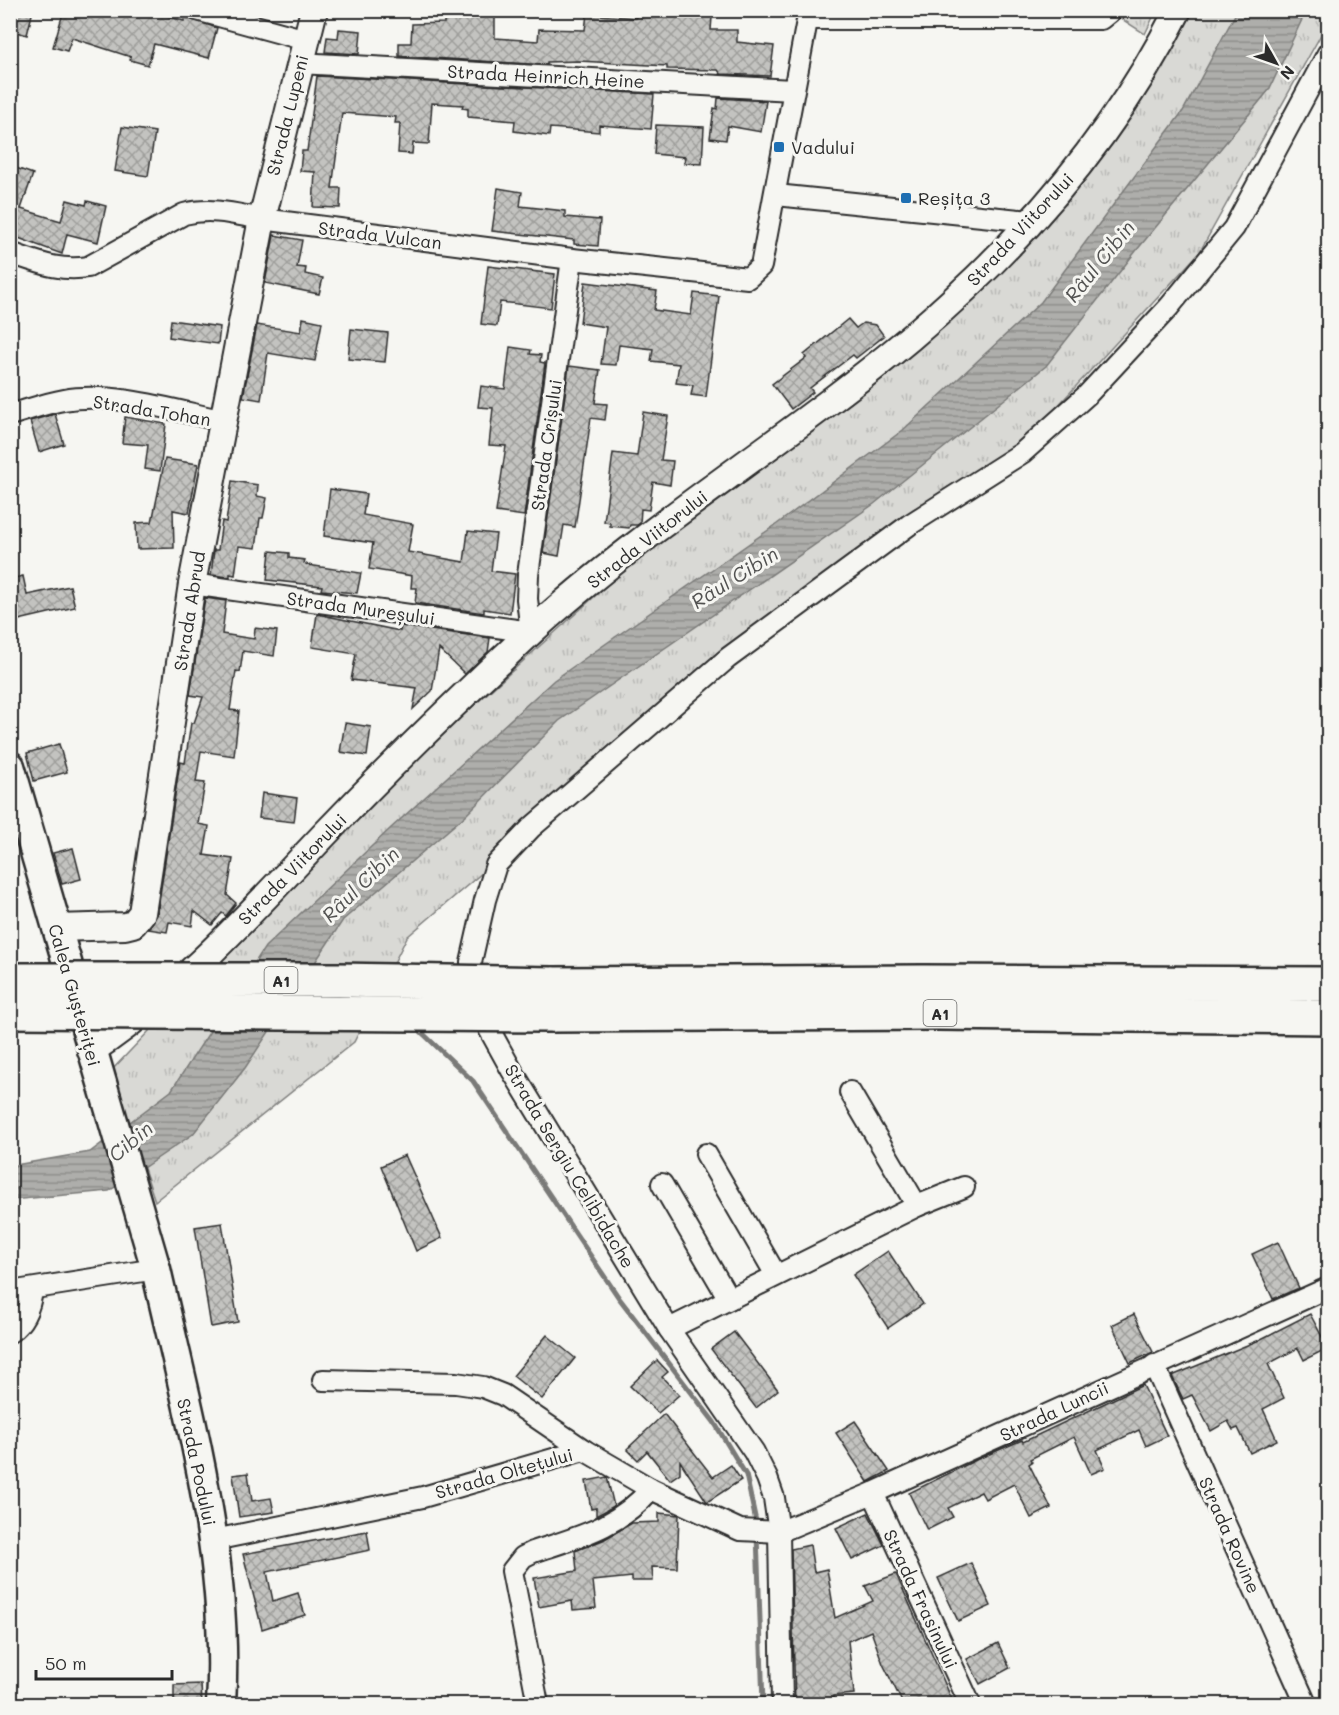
<svg xmlns="http://www.w3.org/2000/svg" width="1339" height="1715" font-family="Mali,sans-serif">
	<style>
		.grass { fill: url(#grass-tufts); stroke: #828280; stroke-width: 1.5 }
		.water { fill: url(#water-rules); stroke: #7a7a78; stroke-width: 1.5 }
		.lines { fill: none; stroke-linecap: round; stroke-linejoin: round }
		.stream { stroke: #7a7a78; stroke-width: 5 }
		.building { fill: url(#building-cross-hatch); stroke: #2b2b2b; stroke-width: 1.5 }
		.minor-casing { stroke: #2b2b2b; stroke-width: 24 }
		.tertiary-casing { stroke: #2b2b2b; stroke-width: 30 }
		.secondary-casing { stroke: #2b2b2b; stroke-width: 33 }
		.motorway-casing { stroke: #2b2b2b; stroke-width: 38 }
		.minor { stroke: #f6f6f2; stroke-width: 20 }
		.tertiary { stroke: #f6f6f2; stroke-width: 26 }
		.secondary { stroke: #f6f6f2; stroke-width: 28 }
		.motorway { stroke: #f6f6f2; stroke-width: 33 }
		.motorway-bridge-casing { stroke: #2b2b2b; stroke-width: 38; stroke-linecap: butt }
		.motorway-bridge { stroke: #f6f6f2; stroke-width: 33 }
		.poi-dot { fill: #1f6fb2; stroke: #f6f6f2; stroke-width: 2 }
		.labels { text-anchor: middle; dominant-baseline: central; stroke-width: 6; stroke-linejoin: round; paint-order: stroke }
		.shield { fill: #f6f6f2; stroke: #686867; stroke-width: 1.5 }
		.shield-label { font-size: 16px; font-weight: bold; fill: #2b2b2b }
		.street-label { font-size: 18px; fill: #2b2b2b; stroke: #f6f6f2 }
		.poi-label { font-size: 18px; fill: #2b2b2b; stroke: #f6f6f2; text-anchor: start }
		.water-label { font-size: 20px; font-style: italic; fill: #525251; stroke: #f6f6f2 }
	</style>
	<defs>
		<pattern id="grass-tufts" width="24" height="20" patternUnits="userSpaceOnUse" patternTransform="scale(1.5)"><rect width="24" height="20" fill="#d9d9d5"/><path d="M3 7l-1-3M5 7V3M7 7l1-3M15 17l-1-3M17 17v-4M19 17l1-3" fill="none" stroke="#babab7"/></pattern>
		<pattern id="water-rules" width="6" height="5" patternUnits="userSpaceOnUse" patternTransform="scale(1.5)"><rect width="6" height="5" fill="#aeaeab"/><path d="M0 2.5h6" fill="none" stroke="#8e8e8b"/></pattern>
		<pattern id="building-cross-hatch" width="8" height="8" patternUnits="userSpaceOnUse" patternTransform="scale(1.5)"><rect width="8" height="8" fill="#c3c3c0"/><path d="M0 0l8 8M0 8l8-8" fill="none" stroke="#9f9f9c"/></pattern>
	</defs>
	<rect width="100%" height="100%" fill="#f6f6f2"/>
	<filter id="ink" filterUnits="userSpaceOnUse"><feTurbulence type="fractalNoise" baseFrequency=".0167" numOctaves="2"/><feDisplacementMap in="SourceGraphic" scale="12" xChannelSelector="R" yChannelSelector="G"/><feConvolveMatrix kernelMatrix="1 2 1 2 8 2 1 2 1" color-interpolation-filters="sRGB"/></filter>
	<g filter="url(#ink)">
		<g class="grass">
			<polygon points="1121,11 1156,11 1145,34 1117,16"/>
			<polygon points="1188,11 1328,11 1328,22 1199,253 1017,450 658,715 621,754 407,937 354,1042 155,1201 111,1071 366,803 666,532 851,403 942,327 1034,232 1152,83"/>
		</g>
		<polygon class="water" points="1237,11 1306,11 1269,90 1136,251 1046,366 874,504 559,721 466,815 343,920 245,1068 193,1134 109,1191 11,1200 10,1166 90,1152 171,1091 265,947 391,828 554,680 777,524 903,430 1041,302 1183,111"/>
		<g class="lines">
			<g class="stream">
				<polyline points="415,1026 473,1081 619,1298 714,1422 746,1475 757,1526"/>
				<polyline points="757,1535 763,1704"/>
			</g>
		</g>
		<g class="building">
			<polygon points="10,10 33,10 27,35 10,30"/>
			<polygon points="64,10 146,10 184,21 185,17 217,28 209,58 154,44 148,65 130,60 131,57 72,38 67,51 53,47"/>
			<polygon points="444,10 495,14 495,38 538,41 539,29 585,30 587,14 636,18 636,10 657,10 657,14 712,17 711,30 737,30 737,42 774,46 770,76 721,74 718,70 667,69 667,66 579,61 547,62 547,65 399,56 399,43 411,43 412,24 444,23"/>
			<polygon points="339,29 361,31 359,54 325,52 327,37 338,38"/>
			<polygon points="317,76 654,94 651,129 599,125 599,132 550,128 549,136 514,131 515,121 468,117 468,109 462,108 463,105 432,103 429,144 413,143 412,154 398,153 400,123 395,123 396,117 342,113 332,188 341,188 340,208 313,207 315,172 300,171 302,151 307,151"/>
			<polygon points="718,98 766,101 761,132 728,126 726,140 710,138 714,108 717,109"/>
			<polygon points="656,125 704,127 702,164 684,163 685,157 654,154"/>
			<polygon points="122,127 155,132 148,176 115,171"/>
			<polygon points="13,167 33,174 21,209 61,221 67,200 86,205 87,201 106,206 98,242 67,234 62,254 10,235 10,175"/>
			<polygon points="498,188 522,192 520,206 565,211 565,217 600,220 598,246 574,244 574,240 492,231"/>
			<polygon points="274,235 302,240 297,267 306,268 305,274 323,278 319,294 265,283"/>
			<polygon points="488,266 555,274 551,308 500,302 497,326 481,324"/>
			<polygon points="585,282 657,291 654,310 691,315 694,293 719,296 706,397 691,395 693,385 676,383 679,364 651,361 653,349 619,345 616,365 601,364 606,327 580,323"/>
			<polygon points="303,318 322,322 315,361 268,353 261,400 243,397 257,325 301,332"/>
			<polygon points="848,319 856,328 863,323 876,325 884,336 856,358 853,355 810,388 813,392 791,409 772,384 806,358 804,355"/>
			<polygon points="171,320 220,327 218,344 169,337"/>
			<polygon points="351,329 388,333 385,362 348,359"/>
			<polygon points="510,347 531,350 530,354 541,355 540,362 545,363 524,516 496,512 506,446 489,445 493,408 478,407 481,386 505,389"/>
			<polygon points="569,366 600,370 595,403 607,404 605,420 591,418 575,527 564,525 559,556 543,553"/>
			<polygon points="643,412 668,416 661,460 673,461 670,485 653,482 649,510 641,509 640,523 637,525 630,525 629,528 610,526 610,523 604,522 613,453 637,456"/>
			<polygon points="55,414 64,444 39,452 30,421"/>
			<polygon points="125,417 166,424 160,471 145,469 148,445 122,443"/>
			<polygon points="165,459 198,464 189,513 173,510 174,548 137,549 136,523 152,522"/>
			<polygon points="232,481 258,485 257,496 267,498 263,518 260,518 256,548 239,546 235,575 230,574 230,577 211,575 214,550 218,550 222,521 226,522"/>
			<polygon points="330,489 366,494 363,515 413,524 408,552 464,562 468,531 496,534 491,571 515,574 510,613 484,609 484,613 415,603 417,588 411,588 412,576 369,569 373,543 324,536"/>
			<polygon points="270,551 289,553 289,558 305,560 304,563 308,565 361,573 357,593 321,590 322,586 267,580"/>
			<polygon points="23,576 27,595 70,586 75,607 10,622 10,579"/>
			<polygon points="205,598 226,601 222,634 254,639 255,628 277,631 274,656 243,651 240,672 236,671 230,710 239,711 234,756 201,751 196,782 205,783 198,824 209,826 204,855 233,859 227,895 236,903 226,916 222,913 212,925 194,911 192,926 169,922 167,932 148,929 157,915 180,762 185,763 191,723 194,723 203,697 190,695"/>
			<polygon points="317,614 400,631 401,626 490,638 488,652 465,674 439,649 432,691 413,709 417,688 351,680 356,654 312,647"/>
			<polygon points="345,723 371,727 367,756 340,752"/>
			<polygon points="59,744 67,772 34,781 27,753"/>
			<polygon points="262,793 297,798 294,822 259,818"/>
			<polygon points="73,848 81,879 62,884 53,853"/>
			<polygon points="405,1155 442,1238 416,1251 381,1166"/>
			<polygon points="222,1223 238,1322 211,1327 195,1227"/>
			<polygon points="1278,1242 1299,1288 1273,1299 1252,1254"/>
			<polygon points="888,1251 923,1304 888,1328 853,1275"/>
			<polygon points="1134,1314 1153,1352 1130,1363 1112,1325"/>
			<polygon points="1310,1314 1328,1348 1304,1360 1298,1348 1268,1364 1284,1398 1263,1409 1277,1440 1250,1453 1238,1428 1233,1430 1228,1421 1211,1431 1192,1395 1183,1399 1172,1376 1257,1341"/>
			<polygon points="734,1332 778,1390 756,1408 711,1349"/>
			<polygon points="547,1335 575,1358 542,1399 513,1376"/>
			<polygon points="657,1360 668,1372 662,1377 679,1395 658,1413 630,1386"/>
			<polygon points="1143,1385 1167,1436 1146,1446 1139,1430 1097,1450 1105,1468 1091,1474 1074,1437 1030,1459 1032,1462 1029,1464 1051,1508 1031,1518 1014,1484 985,1499 981,1492 948,1508 953,1517 927,1530 909,1493 978,1459 1022,1440 1023,1442"/>
			<polygon points="664,1414 713,1477 731,1465 741,1480 707,1502 680,1461 680,1473 670,1480 647,1451 638,1460 627,1449"/>
			<polygon points="855,1421 889,1471 868,1482 836,1433"/>
			<polygon points="248,1473 252,1501 271,1498 274,1512 239,1517 233,1475"/>
			<polygon points="607,1477 614,1506 596,1516 596,1508 591,1509 586,1481"/>
			<polygon points="659,1513 679,1515 677,1568 652,1567 653,1581 632,1581 632,1577 593,1581 596,1608 573,1610 572,1601 539,1607 534,1578 577,1571 575,1551 603,1540 632,1523 659,1522"/>
			<polygon points="868,1513 884,1545 852,1560 836,1528"/>
			<polygon points="367,1531 370,1550 267,1572 273,1601 298,1593 305,1615 262,1629 243,1554"/>
			<polygon points="810,1545 814,1572 827,1569 835,1618 873,1601 865,1586 896,1574 954,1704 903,1704 883,1664 871,1631 848,1641 854,1694 833,1696 833,1700 813,1704 795,1704 791,1549"/>
			<polygon points="971,1563 991,1606 958,1621 938,1578"/>
			<polygon points="998,1643 1010,1668 980,1684 967,1659"/>
			<polygon points="201,1684 202,1704 174,1704 174,1685"/>
		</g>
		<g class="lines">
			<g class="minor-casing">
				<g id="minor">
					<polyline points="197,10 306,40"/>
					<polyline points="808,19 1101,19 1112,10"/>
					<polyline points="299,63 793,90"/>
					<polyline points="776,195 1030,221"/>
					<path d="M10 253C37 262 60 272 88 267L184 214C211 207 235 214 262 219L572 259 748 278 761 266 809 10"/>
					<path d="M10 415C28 410 46 403 64 400 112 391 177 411 224 421"/>
					<polyline points="192,584 531,632 527,599 528,575 572,259"/>
					<polyline points="850,1092 917,1206"/>
					<polyline points="706,1154 776,1275"/>
					<polyline points="662,1184 729,1299"/>
					<polyline points="10,1292 156,1269"/>
					<polyline points="669,1329 917,1206 964,1187"/>
					<path d="M10 1332C24 1322 30 1307 32 1290"/>
					<polyline points="1154,1365 1306,1704"/>
					<polyline points="323,1380 456,1383 483,1387 503,1395 584,1450 651,1489 740,1530 779,1532 873,1493 1328,1288"/>
					<polyline points="873,1493 970,1704"/>
					<polyline points="214,1540 423,1497 584,1450"/>
					<path d="M538 1704 512 1571 523 1557 533 1552C581 1536 617 1528 651 1489"/>
					<polyline points="782,1704 779,1532 774,1498 767,1478 754,1452 669,1329 511,1069 473,1000 471,962 485,900 496,865 531,828 728,658 909,525 1022,453 1087,395 1169,307 1234,228 1328,53"/>
				</g>
			</g>
			<g class="tertiary-casing">
				<g id="tertiary">
					<polyline points="56,928 125,926 133,924 142,913 192,584 262,219 314,10"/>
					<path d="M91 1051C180 992 252 911 325 834 391 765 461 697 531 632 649 524 787 441 910 338 1018 247 1114 137 1178 10"/>
				</g>
			</g>
			<g class="secondary-casing">
				<path id="secondary" d="M10 766 156 1269C188 1410 230 1559 221 1704"/>
			</g>
			<g class="motorway-casing">
				<g id="motorway">
					<polyline points="552,984 923,982 1328,984"/>
					<polyline points="551,1015 938,1013 1328,1017"/>
				</g>
			</g>
			<use href="#minor" class="minor"/>
			<use href="#tertiary" class="tertiary"/>
			<use href="#secondary" class="secondary"/>
			<use href="#motorway" class="motorway"/>
			<g class="motorway-bridge-casing">
				<g id="motorway-bridge">
					<polyline points="10,980 339,980 552,984"/>
					<polyline points="10,1011 551,1015"/>
				</g>
			</g>
			<use href="#motorway-bridge" class="motorway-bridge"/>
		</g>
	</g>
	<g class="poi-dot">
		<rect x="773" y="141" width="12" height="12" rx="3"/>
		<rect x="900" y="192" width="12" height="12" rx="3"/>
	</g>
	<g class="labels">
		<g class="shield">
			<rect x="264.5" y="967" width="33" height="26" rx="4.5"/>
			<rect x="923.5" y="1000" width="33" height="26" rx="4.5"/>
		</g>
		<g class="shield-label">
			<text x="281" y="980">A1</text>
			<text x="940" y="1013">A1</text>
		</g>
		<g class="street-label">
			<text transform="translate(546 76) rotate(3)">Strada Heinrich Heine</text>
			<text transform="translate(287 115) rotate(-76)">Strada Lupeni</text>
			<text transform="translate(1020 229) rotate(-47)">Strada Viitorului</text>
			<text transform="translate(380 235) rotate(7)">Strada Vulcan</text>
			<text transform="translate(152 410) rotate(9)">Strada Tohan</text>
			<text transform="translate(546 445) rotate(-82)">Strada Crișului</text>
			<text transform="translate(647 539) rotate(-38)">Strada Viitorului</text>
			<text transform="translate(361 608) rotate(8)">Strada Mureșului</text>
			<text transform="translate(189 611) rotate(-81)">Strada Abrud</text>
			<text transform="translate(292 869) rotate(-46)">Strada Viitorului</text>
			<text transform="translate(75 995) rotate(74)">Calea Gușteriței</text>
			<text transform="translate(570 1166) rotate(59)">Strada Sergiu Celibidache</text>
			<text transform="translate(1054 1411) rotate(-25)">Strada Luncii</text>
			<text transform="translate(197 1462) rotate(78)">Strada Podului</text>
			<text transform="translate(504 1473) rotate(-16)">Strada Oltețului</text>
			<text transform="translate(1230 1535) rotate(66)">Strada Rovine</text>
			<text transform="translate(921 1599) rotate(65)">Strada Frasinului</text>
		</g>
		<g class="poi-label">
			<text x="791" y="147">Vadului</text>
			<text x="918" y="198">Reșița 3</text>
		</g>
		<g class="water-label">
			<text transform="translate(1099 261) rotate(-51)">Râul Cibin</text>
			<text transform="translate(734 577) rotate(-32)">Râul Cibin</text>
			<text transform="translate(360 884) rotate(-44)">Râul Cibin</text>
			<text transform="translate(130 1141) rotate(-40)">Cibin</text>
		</g>
	</g>
	<rect width="1339" height="1715" fill="none" stroke="#f6f6f2" stroke-width="36"/>
	<rect x="18" y="18" width="1303" height="1679" fill="none" stroke="#2b2b2b" stroke-width="2" filter="url(#ink)"/>
	<g transform="translate(1276 63) rotate(130)" stroke="#f6f6f2" stroke-width="4.5" paint-order="stroke">
	<path d="M0-4.5L10 22L0 15L-10 22Z" fill="#2b2b2b"/>
	<text y="-9" font-size="16" font-weight="bold" text-anchor="middle" fill="#2b2b2b">N</text>
	</g>
	<path d="M36 1670v9h136v-9" fill="none" stroke="#2b2b2b" stroke-width="3"/>
	<text x="45" y="1670" font-size="18" fill="#2b2b2b" stroke="#f6f6f2" stroke-width="4.5" paint-order="stroke">50 m</text>
</svg>
